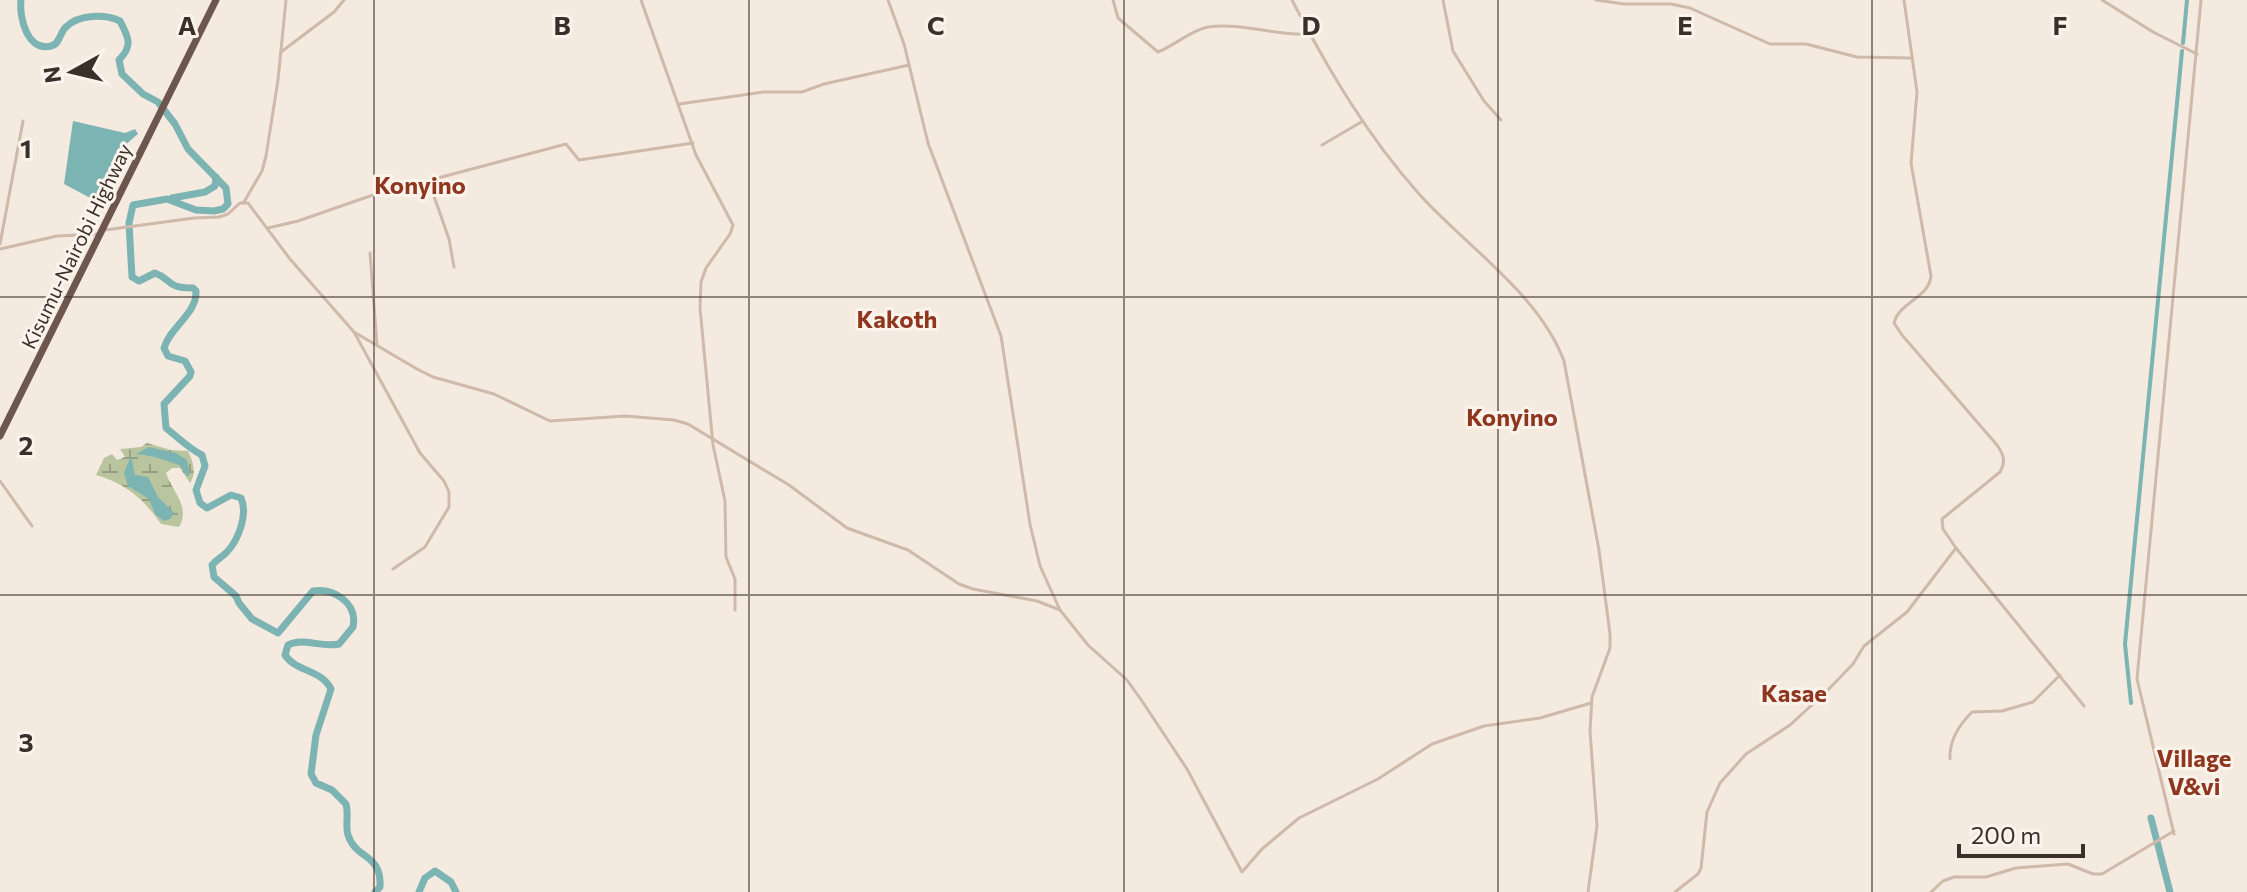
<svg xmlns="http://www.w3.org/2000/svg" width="2247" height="892" font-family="Commissioner,sans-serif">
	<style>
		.wetland { fill: url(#wetland-marsh) }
		.water { fill: #7cb3b3 }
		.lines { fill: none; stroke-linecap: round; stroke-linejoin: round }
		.canal { stroke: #7cb3b3; stroke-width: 4 }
		.river { stroke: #7cb3b3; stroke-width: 7 }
		.minor { stroke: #ceb9aa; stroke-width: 3 }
		.trunk { stroke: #6c564d; stroke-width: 7 }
		.grid { fill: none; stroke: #3b2f2a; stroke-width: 2; stroke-opacity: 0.55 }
		.labels { text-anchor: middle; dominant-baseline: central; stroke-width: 6; stroke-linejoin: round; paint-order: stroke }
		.street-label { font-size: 20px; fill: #3b2f2a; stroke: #fbf4ec }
		.quarter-label { font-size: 24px; font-weight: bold; fill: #8f361e; stroke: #fbf4ec }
		.grid-label { font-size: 26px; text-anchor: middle; font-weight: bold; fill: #3b2f2a; stroke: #fbf4ec; stroke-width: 6; stroke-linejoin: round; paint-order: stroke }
	</style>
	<defs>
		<pattern id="wetland-marsh" width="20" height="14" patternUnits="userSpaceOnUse" patternTransform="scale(2)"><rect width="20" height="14" fill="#b9c59e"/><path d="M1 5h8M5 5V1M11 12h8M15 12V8" fill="none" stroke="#98a081"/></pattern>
	</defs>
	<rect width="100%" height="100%" fill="#f4eadf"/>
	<path class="wetland" d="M147 443 171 450 188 451C193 462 197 473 190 483L180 468H172L166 473C172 491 191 507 179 527L161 524C143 498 126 484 96 475L104 458 112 454 117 460 125 457 120 449 141 447Z"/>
	<g class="water">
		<path d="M73 121 125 133 135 129 138 134C128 142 117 152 112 165 109 177 104 192 94 200L64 184Z"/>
		<path d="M149 447 176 453 187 460 190 475 187 476 179 465C165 460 151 455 136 454Z"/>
		<polygon points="131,456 135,475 148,477 158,497 174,513 170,519 164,521 155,514 149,499 128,486 124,473"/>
	</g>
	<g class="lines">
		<g class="canal">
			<polyline points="2183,43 2187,0"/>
			<polyline points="2131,703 2125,644 2182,51"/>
		</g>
		<g class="river">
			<path d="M21 0C19 17 27 52 51 46 60 44 60 32 66 27 79 14 105 14 120 21 129 38 133 46 119 60L122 74 143 94 158 102 175 124 188 149 226 188 228 204 223 209 214 211 196 210 167 199 133 205 129 223 132 277 139 281 155 273C174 280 165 288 193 288L196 291C197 314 170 327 164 348L168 356 185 361 191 372 190 376 164 404 166 428C176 436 191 450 202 455L205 466 196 490 200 503 207 508 231 495 241 498C248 514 239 539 227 552 222 557 217 559 212 565L214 577 236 596 239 603 252 619 278 633 313 591C334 588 358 603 353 627L339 644C321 648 303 637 288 645L285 655C296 672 321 669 331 689L316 735 311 774 316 783 332 790 346 804C349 814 345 825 348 835 356 860 382 853 380 887L375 892"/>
			<polyline points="172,198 205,192 215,186 216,177"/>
			<polyline points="2151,818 2170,892"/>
			<polyline points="419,892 425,878 435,871 451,882 456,892"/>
		</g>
		<g class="minor">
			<polyline points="641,0 696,155 733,225 730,234 706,268 701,282 700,308 713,445 725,501 726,557 735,579 735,610"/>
			<polyline points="888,0 904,44 928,143 1001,336 1030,524 1040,566 1060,610"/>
			<path d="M1113 0 1118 18 1158 52C1174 46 1191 30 1208 27 1241 22 1275 36 1308 34"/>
			<path d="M1292 0C1328 69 1367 136 1420 195 1466 246 1539 294 1564 361L1599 550 1610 634V648L1592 697 1590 731 1597 826 1588 892"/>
			<polyline points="1443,0 1453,51 1484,101 1501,120"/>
			<polyline points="1596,0 1624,4 1671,4 1690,8 1770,44 1806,44 1857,57 1912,58"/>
			<polyline points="2102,0 2153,32 2197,54"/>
			<polyline points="281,52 334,12 344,0"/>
			<polyline points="679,104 764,92 802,92 824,84 909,65"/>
			<polyline points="1322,145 1363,121"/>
			<polyline points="429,182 449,239 454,267"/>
			<polyline points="244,202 262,171 266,156 278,80 286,0"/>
			<polyline points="268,228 298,221 370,196 566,144 579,160 693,143"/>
			<polyline points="105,230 194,218 219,217 228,214 240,203 248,203 290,259 354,332 417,369 433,377 494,394 550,421 625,416 674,420 688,424 789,485 847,528 908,550 959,584 973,589 1037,601 1060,610 1088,645 1127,680 1142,701 1187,769 1242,872 1262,849 1299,818 1378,779 1432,744 1484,726 1540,718 1591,703"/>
			<polyline points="0,244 23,121"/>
			<polyline points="0,249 57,236 99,234"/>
			<polyline points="370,253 377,345"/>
			<polyline points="354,332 420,453 444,481 449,492 449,507 425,547 393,569"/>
			<polyline points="0,481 32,526"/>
			<polyline points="1956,548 2084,706"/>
			<path d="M1950 759C1949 741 1960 724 1972 712L2002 711 2033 702 2060 675"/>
			<polyline points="2174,834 2137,679 2201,0"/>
			<path d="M1675 892 1698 874 1701 868 1707 812 1720 783 1746 754 1790 725 1826 692 1853 664 1864 646 1907 612 1956 548 1943 529 1942 519 2000 472C2006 462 2004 455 1997 445L1902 335 1894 323C1899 302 1929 298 1931 276L1911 163 1917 92 1904 0"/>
			<polyline points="1931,892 1943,881 1954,877 1986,877 2016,868 2068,864 2093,874 2102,874 2174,831"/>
		</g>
		<polyline class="trunk" points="0,436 216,0"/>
	</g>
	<path class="grid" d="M374 0V892M749 0V892M1124 0V892M1498 0V892M1872 0V892M0 297H2247M0 595H2247"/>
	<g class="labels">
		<g class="street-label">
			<text transform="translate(76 246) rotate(-64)">Kisumu-Nairobi Highway</text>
		</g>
		<g class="quarter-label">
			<text x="420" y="184">Konyino</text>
			<text x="897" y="318">Kakoth</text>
			<text x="1512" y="416">Konyino</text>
			<text x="1794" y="692">Kasae</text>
			<text x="2194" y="757">Village<tspan x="2194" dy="28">V&amp;vi</tspan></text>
		</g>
	</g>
	<g class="grid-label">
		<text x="187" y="35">A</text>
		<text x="562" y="35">B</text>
		<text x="936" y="35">C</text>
		<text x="1311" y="35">D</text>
		<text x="1685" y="35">E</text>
		<text x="2060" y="35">F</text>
		<text x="26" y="158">1</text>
		<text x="26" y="455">2</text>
		<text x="26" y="752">3</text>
	</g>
	<g transform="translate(72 72) rotate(262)" stroke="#fbf4ec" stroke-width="6" paint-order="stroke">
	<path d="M0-6L14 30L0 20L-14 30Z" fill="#3b2f2a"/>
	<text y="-12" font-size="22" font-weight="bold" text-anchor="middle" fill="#3b2f2a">N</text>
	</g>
	<path d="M1959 844v12h124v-12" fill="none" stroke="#3b2f2a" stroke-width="4"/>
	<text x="1971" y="844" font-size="24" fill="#3b2f2a" stroke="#fbf4ec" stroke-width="6" paint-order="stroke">200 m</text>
</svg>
